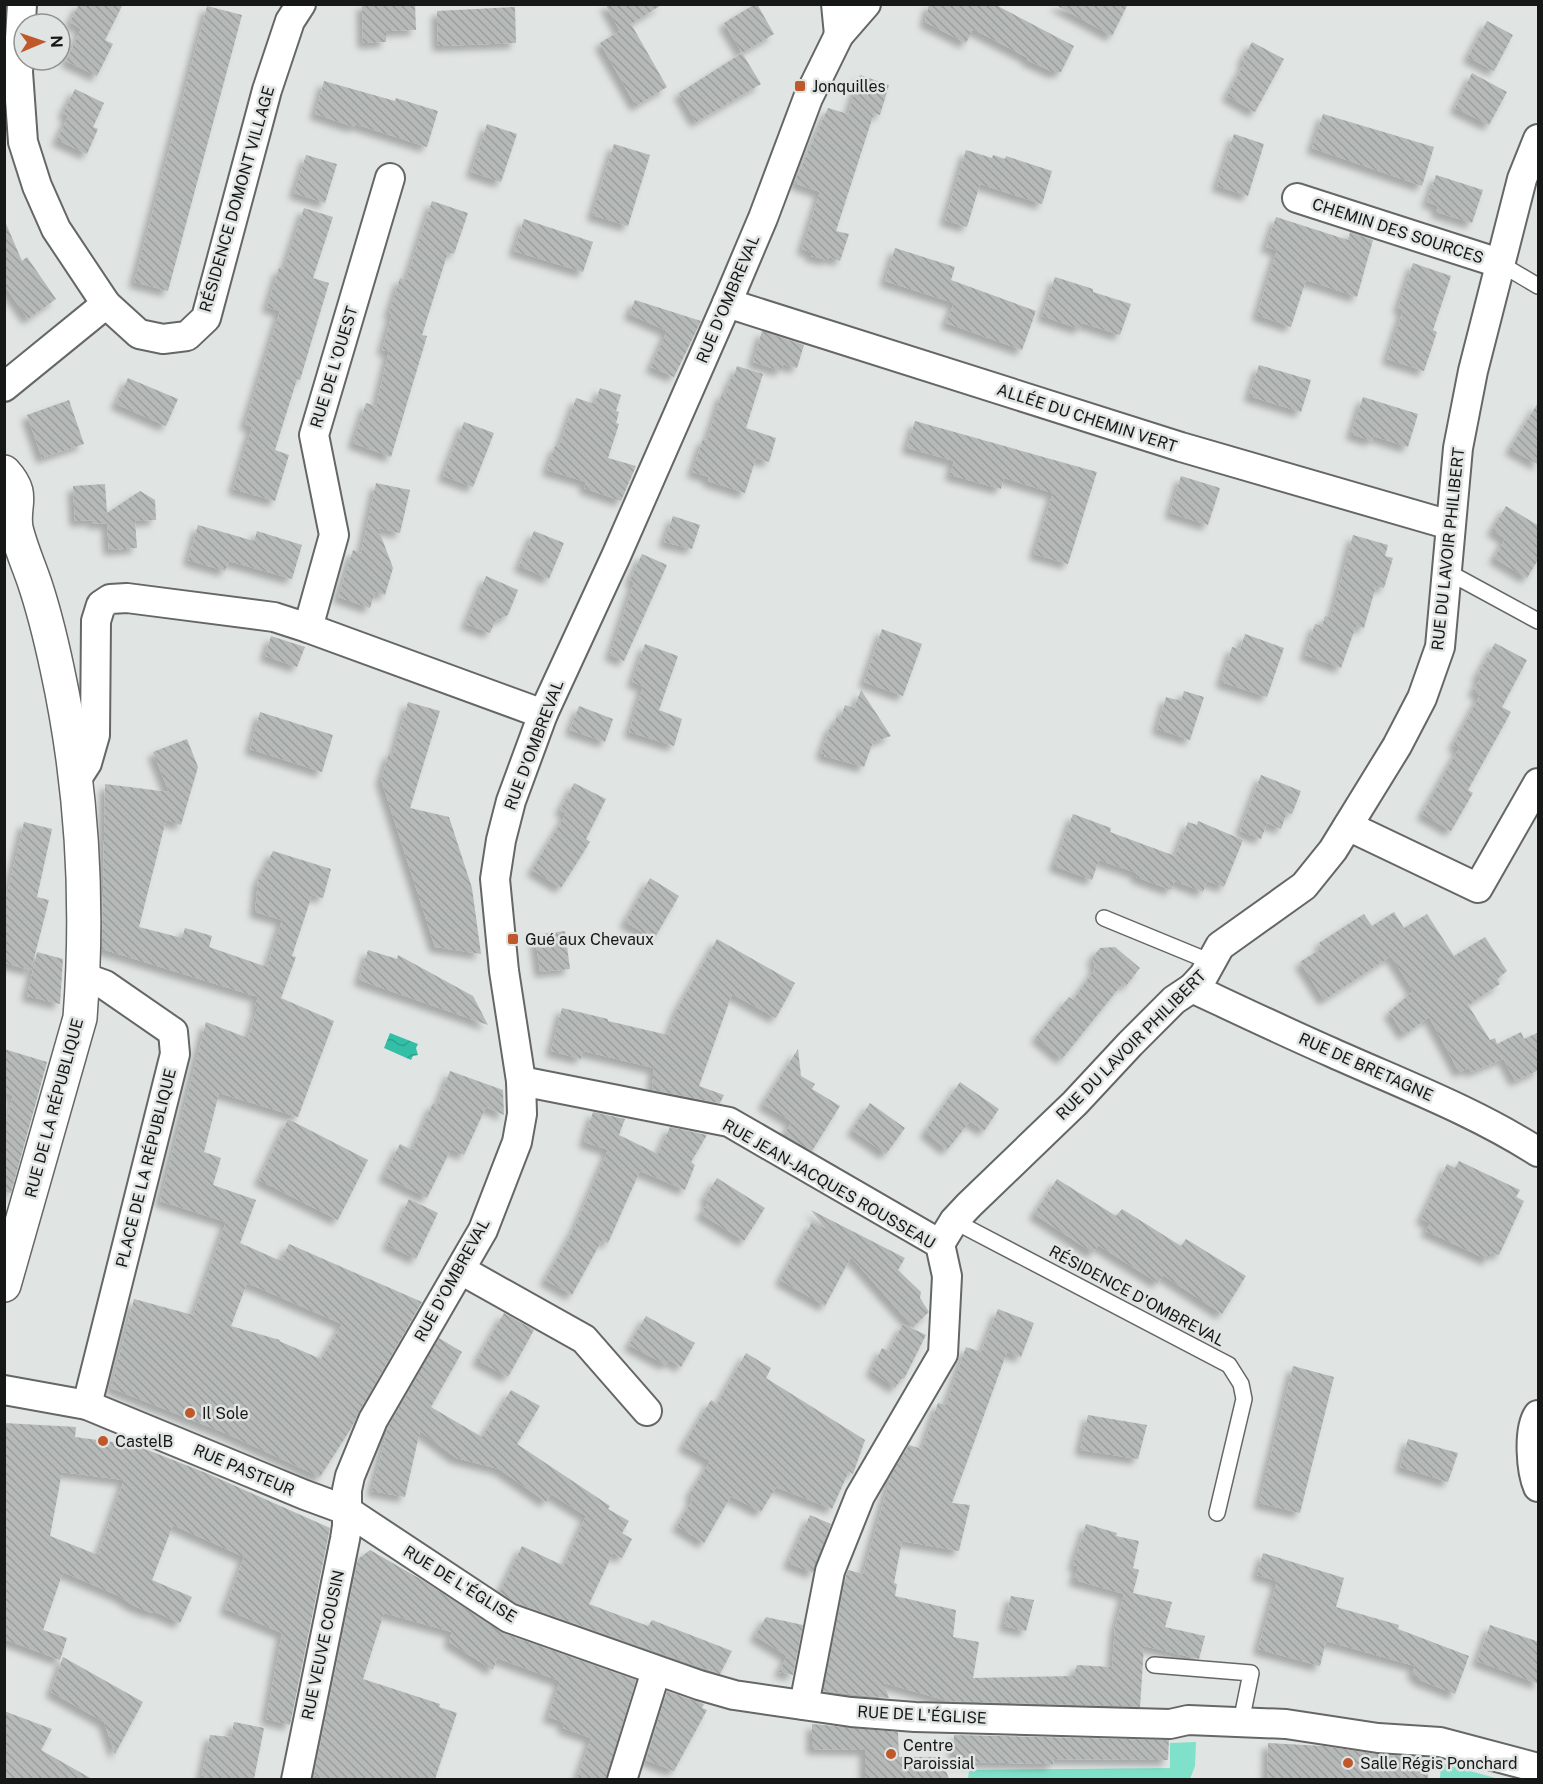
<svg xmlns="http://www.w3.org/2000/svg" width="1543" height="1784" font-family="'Public Sans',sans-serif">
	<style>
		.green { fill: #80e1ca }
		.water { fill: url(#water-waves) }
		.building { fill: url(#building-back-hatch); fill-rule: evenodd; filter: url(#shadow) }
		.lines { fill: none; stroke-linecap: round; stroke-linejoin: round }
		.service-casing { stroke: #646766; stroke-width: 18 }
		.minor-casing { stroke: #646766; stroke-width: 32 }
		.tertiary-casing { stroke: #646766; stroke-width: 36 }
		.service { stroke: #fff; stroke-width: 15 }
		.minor { stroke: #fff; stroke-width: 28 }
		.tertiary { stroke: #fff; stroke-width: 33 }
		.poi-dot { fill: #bf592b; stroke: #e0e4e3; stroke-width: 2 }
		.labels { text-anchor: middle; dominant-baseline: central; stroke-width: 5; stroke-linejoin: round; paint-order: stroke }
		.poi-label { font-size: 16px; fill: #161717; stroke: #e0e4e3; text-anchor: start }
		.street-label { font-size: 16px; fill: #161717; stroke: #e0e4e3 }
	</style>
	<defs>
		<pattern id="water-waves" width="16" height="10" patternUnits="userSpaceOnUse" patternTransform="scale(1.5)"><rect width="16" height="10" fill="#33bfa6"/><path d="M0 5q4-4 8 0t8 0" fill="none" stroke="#2ca38e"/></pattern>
		<pattern id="building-back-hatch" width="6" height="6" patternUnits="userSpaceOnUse" patternTransform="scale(1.5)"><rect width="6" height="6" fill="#b5b9b8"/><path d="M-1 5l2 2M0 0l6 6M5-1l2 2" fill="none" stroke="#9b9e9d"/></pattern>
		<filter id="shadow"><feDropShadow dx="-5.5" dy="5.5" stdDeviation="3" flood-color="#0004"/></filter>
	</defs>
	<rect width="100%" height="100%" fill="#e0e4e3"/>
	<g class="green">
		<polygon points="1196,1742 1195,1766 1190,1779 968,1779 969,1770 1170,1768 1170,1743"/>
		<polygon points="1441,1763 1499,1779 1440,1779"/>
	</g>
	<polygon class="water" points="390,1033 418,1044 416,1048 418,1055 413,1056 411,1060 384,1048"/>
	<g class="building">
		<polygon points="79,4 123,4 105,40 113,44 97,76 66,61 81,29 70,22"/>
		<polygon points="362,4 415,4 416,30 386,31 386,42 363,43"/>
		<polygon points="605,4 663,4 620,31"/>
		<polygon points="755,4 757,4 774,34 742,53 761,84 696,122 679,93 742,53 724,23"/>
		<polygon points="929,4 994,4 1074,46 1061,72 1053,72 1027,60 1028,58 973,29 966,43 925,22"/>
		<polygon points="1054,4 1128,4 1112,36"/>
		<polygon points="207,6 242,15 168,291 134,282"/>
		<polygon points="515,7 516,43 438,46 437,11"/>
		<polygon points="1487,21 1513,35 1494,71 1468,57"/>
		<polygon points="631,24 667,87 636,106 600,43"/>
		<polygon points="1252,42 1284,59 1255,112 1227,96 1245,62 1242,60"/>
		<polygon points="1472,73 1507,92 1489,125 1455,108"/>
		<polygon points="860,75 889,85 880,115 874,113 836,231 849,234 840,261 829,257 827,260 811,256 811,252 802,249 820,192 794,183 828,108 848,114"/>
		<polygon points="324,81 395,101 396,98 438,111 427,147 355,124 354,127 315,114"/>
		<polygon points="75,89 104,103 93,127 98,129 87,154 57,140 68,116 63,113"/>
		<polygon points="1323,114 1434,147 1422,186 1312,148"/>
		<polygon points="487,124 517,134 501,182 471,172"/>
		<polygon points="1234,134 1264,144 1248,196 1217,186"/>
		<polygon points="614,144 650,155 628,226 592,215"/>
		<polygon points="966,150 992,158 993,155 1005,159 1006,156 1052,171 1042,204 980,184 967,227 945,220"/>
		<polygon points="306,155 337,164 325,203 294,193"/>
		<polygon points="1436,175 1483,190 1472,223 1436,212 1438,206 1427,202"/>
		<polygon points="432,201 468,213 454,254 448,252 422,335 427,336 391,457 353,443 366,403 376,406 389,351 382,350 392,314 389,313 400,278 406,280"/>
		<polygon points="304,208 333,217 313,278 329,283 300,380 297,379 275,450 289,455 275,501 233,489 252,427 245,424 280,311 267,307 279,268 284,269"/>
		<polygon points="1276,217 1348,240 1350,232 1373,240 1357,297 1306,280 1291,327 1257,315 1277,250 1266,247"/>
		<polygon points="4,219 22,261 27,257 56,299 28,319 4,285"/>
		<polygon points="524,219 593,242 583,272 514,251"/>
		<polygon points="895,248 955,267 951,280 1036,311 1022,350 946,323 954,303 885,281"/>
		<polygon points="1413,263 1451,276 1433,330 1437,332 1424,371 1387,359 1403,310 1398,308"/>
		<polygon points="1055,277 1093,289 1093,292 1131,304 1120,335 1082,323 1080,329 1042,316"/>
		<polygon points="635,300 701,321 674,377 651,367 667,331 629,314"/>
		<polygon points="762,331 804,345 797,368 783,364 781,371 753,362"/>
		<polygon points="1259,365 1311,380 1301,412 1249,396"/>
		<polygon points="737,366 763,374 746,428 776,438 769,462 756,458 745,493 708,481 709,477 692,472 703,439 707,440 722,393 726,394 731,378 733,379"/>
		<polygon points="128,378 178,399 166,426 116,404"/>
		<polygon points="600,388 621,395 616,411 619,412 616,423 619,424 608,458 636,466 621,501 584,488 586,482 547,470 555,446 559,447 576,398 595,404"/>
		<polygon points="1363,397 1418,414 1408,447 1373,436 1372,441 1351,434"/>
		<polygon points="69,400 84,444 42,458 27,415"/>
		<polygon points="1539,401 1539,465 1510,449"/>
		<polygon points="915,421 1097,472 1068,564 1034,554 1053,493 1004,478 1001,489 950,475 954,461 907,448"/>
		<polygon points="464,422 494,433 473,487 443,476"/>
		<polygon points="1181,476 1220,488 1208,525 1170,513"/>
		<polygon points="376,483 410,490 400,533 378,528 393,568 385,595 375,592 370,608 338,597 353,550 361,553"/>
		<polygon points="105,484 107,513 140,491 155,500 156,520 135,521 137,548 109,550 107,523 91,524 96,520 75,521 73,486"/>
		<polygon points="1506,506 1539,526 1539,558 1527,578 1494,558 1505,539 1492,530"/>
		<polygon points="673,516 700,525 692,549 664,542"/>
		<polygon points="198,525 254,541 257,531 302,545 292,579 229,561 225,571 188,560"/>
		<polygon points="534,531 564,543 549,579 519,566"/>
		<polygon points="1353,535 1388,545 1385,556 1393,558 1384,588 1376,586 1364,628 1356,626 1341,668 1305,655 1315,624 1322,626 1325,616 1331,618"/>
		<polygon points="642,554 667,565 624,661 610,655 634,582 630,580"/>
		<polygon points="486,576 518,590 508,615 495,621 490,633 466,624"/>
		<polygon points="882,629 922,644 903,696 864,682"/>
		<polygon points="1245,634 1284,648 1267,697 1221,682 1232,647 1240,649"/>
		<polygon points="271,636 305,647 297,667 265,656"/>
		<polygon points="1495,643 1527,660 1502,707 1511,712 1468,790 1473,793 1451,831 1422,814 1459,748 1453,745 1480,695 1473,691 1480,678 1477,676"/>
		<polygon points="645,644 678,656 659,710 682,719 674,746 629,732 643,686 632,682"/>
		<polygon points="861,690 891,736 873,742 864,767 824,756 824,754 821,753 831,725 834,726 837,716 841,717 845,705 854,708"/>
		<polygon points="1184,691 1204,697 1190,740 1157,729 1166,697 1181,701"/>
		<polygon points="408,702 440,711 410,808 449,817 472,888 481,954 435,947 381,779 389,753 393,754"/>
		<polygon points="579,706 613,719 605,742 570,730"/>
		<polygon points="260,712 333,735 322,772 250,749"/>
		<path d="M187 739 198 767 181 825 166 820 139 927 182 938 185 928 212 936 209 947 267 967 282 920 255 912 258 881 273 851 331 869 323 898 312 895 292 956 296 957 281 998 334 1021 298 1117 219 1093 204 1152 221 1158 213 1185 256 1200 240 1243 281 1261 289 1244 422 1302 359 1412 352 1427 320 1477 225 1433 111 1388 134 1299 193 1315 226 1222 160 1201 206 1022 248 1038 258 1006H255L258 997 102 949 105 784 169 792 153 752ZM247 1283 342 1324 321 1359 279 1341 280 1340 231 1326Z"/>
		<polygon points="1261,775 1301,791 1292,814 1287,812 1281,829 1267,823 1261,839 1240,831"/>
		<polygon points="574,783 606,799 586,839 590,842 561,888 532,870 566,814 560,810"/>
		<polygon points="1073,814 1111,828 1110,832 1175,856 1188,822 1197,825 1198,821 1243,840 1224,887 1207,881 1203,892 1175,881 1171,890 1136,877 1137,873 1099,860 1092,880 1054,866"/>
		<polygon points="24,822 52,829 37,897 49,900 31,970 4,963 4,889 8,890"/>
		<polygon points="650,878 679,896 654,939 625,922"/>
		<polygon points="1394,912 1404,928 1427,914 1454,956 1485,937 1507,971 1497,979 1500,984 1468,1005 1490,1040 1495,1038 1497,1044 1521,1032 1524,1039 1539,1032 1539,1070 1515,1081 1500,1052 1503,1059 1471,1072 1469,1068 1459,1072 1429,1017 1404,1035 1389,1012 1413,991 1391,956 1324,1000 1300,962 1322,948 1319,943 1364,914 1372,926"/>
		<polygon points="565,931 570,969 540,972 535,935"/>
		<polygon points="717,939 795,983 776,1018 732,994 699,1086 724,1095 720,1103 652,1090 654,1068 583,1051 581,1059 551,1051 562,1008 608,1019 608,1021 668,1035 678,1008"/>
		<polygon points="1115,947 1140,968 1126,986 1123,983 1062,1059 1036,1037 1069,997 1073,1000 1095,969 1093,957 1100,948"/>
		<polygon points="368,950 397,959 398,955 473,996 488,1025 359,980"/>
		<polygon points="37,952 63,959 60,1004 27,996"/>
		<polygon points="4,1049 47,1062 11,1193 4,1192 4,1127 13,1096 4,1091"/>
		<polygon points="798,1049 801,1076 815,1084 812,1089 840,1106 812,1151 784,1135 792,1122 763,1104"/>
		<polygon points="450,1071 503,1090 504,1115 486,1107 464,1155 451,1149 427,1198 384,1176 400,1144 412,1150 433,1103 437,1105"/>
		<polygon points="960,1082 999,1109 984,1131 970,1121 947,1150 925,1132"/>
		<polygon points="870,1103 905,1128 886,1154 852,1130"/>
		<polygon points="593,1112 625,1119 619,1135 658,1154 670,1127 707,1135 691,1162 695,1165 685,1190 640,1171 608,1243 602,1240 572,1295 545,1280 575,1227 608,1150 584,1142"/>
		<polygon points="288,1119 368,1160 338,1220 259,1180"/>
		<polygon points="1459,1161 1520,1190 1516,1197 1524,1201 1499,1255 1492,1252 1488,1260 1426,1231 1430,1223 1421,1219 1447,1164 1455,1168"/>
		<polygon points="717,1178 765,1208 744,1241 701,1214 709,1201 704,1199"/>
		<polygon points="1057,1179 1116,1216 1122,1209 1181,1246 1186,1239 1246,1276 1222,1314 1163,1275 1158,1283 1098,1245 1093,1253 1034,1214"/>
		<polygon points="409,1199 438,1213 416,1259 387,1245"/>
		<polygon points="811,1210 905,1258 898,1270 921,1292 920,1298 929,1312 913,1327 851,1257 825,1306 780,1280 812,1222 826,1229"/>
		<polygon points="998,1309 1034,1323 1021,1357 1007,1352 952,1503 970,1505 959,1551 902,1541 894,1583 897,1584 895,1596 956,1610 953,1637 979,1642 973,1678 1073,1676 1077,1665 1112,1667 1115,1628 1124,1594 1074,1580 1078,1566 1073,1565 1086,1524 1117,1533 1116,1536 1139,1541 1133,1568 1139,1570 1133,1593 1172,1602 1165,1627 1205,1636 1199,1659 1144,1646 1140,1707 948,1701 884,1683 889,1698 823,1691 846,1576 848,1570 863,1574 891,1475 909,1445 922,1449 938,1403 946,1405 966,1347 981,1352"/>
		<polygon points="504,1313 534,1330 508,1377 477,1360"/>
		<polygon points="646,1316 695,1343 681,1367 669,1360 666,1365 629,1345"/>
		<polygon points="903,1324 926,1335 904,1379 902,1378 895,1388 871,1371 882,1348 889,1351"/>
		<polygon points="439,1338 462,1352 431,1407 482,1437 511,1390 540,1406 517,1444 610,1506 608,1509 629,1521 622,1533 632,1539 622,1558 613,1553 589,1604 648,1626 652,1620 732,1651 720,1674 516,1603 500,1592 522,1546 564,1566 586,1516 551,1494 546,1502 499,1469 456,1458 420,1431 405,1497 372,1491 388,1427"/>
		<polygon points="746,1353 771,1368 766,1378 865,1440 853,1474 849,1471 832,1509 776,1487 761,1512 731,1496 704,1543 677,1526 692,1501 691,1492 710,1461 683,1446 711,1400 717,1404"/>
		<polygon points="1293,1366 1334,1377 1300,1513 1259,1503"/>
		<polygon points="1088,1415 1147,1425 1138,1459 1080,1450"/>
		<path d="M4 1423 76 1427 75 1437 135 1445 206 1473 330 1528 290 1725 266 1719 282 1633 225 1609 244 1557 173 1525 152 1580 192 1597 180 1623 153 1611 152 1613 134 1606 119 1596 63 1572 43 1630 67 1638 60 1660 4 1639ZM62 1472 124 1480 98 1555 50 1536Z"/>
		<polygon points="1408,1439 1458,1453 1448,1482 1400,1467"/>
		<polygon points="810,1515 831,1524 813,1573 788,1563"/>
		<polygon points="370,1550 422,1580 503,1633 636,1680 606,1779 577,1779 591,1738 563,1728 564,1722 548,1717 560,1681 497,1658 493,1670 449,1642 452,1632 384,1613 363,1679 440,1704 439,1707 457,1713 435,1779 326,1779 314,1775 358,1559"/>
		<polygon points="1263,1553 1344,1578 1336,1607 1399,1625 1398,1629 1469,1656 1455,1694 1417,1679 1418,1676 1412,1674 1415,1666 1326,1641 1320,1666 1258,1649 1277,1581 1257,1575"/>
		<polygon points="1011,1596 1034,1600 1026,1631 1004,1626"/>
		<polygon points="766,1617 803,1625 793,1675 779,1672 787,1656 755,1636"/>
		<polygon points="1490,1625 1539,1642 1539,1684 1477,1661"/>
		<polygon points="63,1657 143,1702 115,1754 104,1722 51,1692"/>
		<polygon points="667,1691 704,1704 702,1708 707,1710 674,1771 646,1760"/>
		<polygon points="4,1711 52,1729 41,1750 92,1779 4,1779"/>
		<polygon points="234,1722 264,1728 254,1779 201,1779 210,1735 231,1737"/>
		<polygon points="812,1724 898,1732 899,1757 941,1757 949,1779 865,1779 865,1750 812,1749"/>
		<polygon points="954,1735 1169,1740 1168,1760 1054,1759 1053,1764 954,1762"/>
		<polygon points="1268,1743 1323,1746 1377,1754 1429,1758 1428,1779 1267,1779"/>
	</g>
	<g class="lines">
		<g class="service-casing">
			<g id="service">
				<polyline points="1499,263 1538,286"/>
				<polyline points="1446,571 1538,621"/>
				<polyline points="1104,918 1211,962"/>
				<polyline points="954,1221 1229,1365 1241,1384 1244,1399 1217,1513"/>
				<polyline points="1154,1665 1251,1673 1241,1722"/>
			</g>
		</g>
		<g class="minor-casing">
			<g id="minor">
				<polyline points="22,4 18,72 23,142 37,186 56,229 106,304"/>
				<polyline points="836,4 839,35"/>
				<polyline points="1297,198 1499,263"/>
				<polyline points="727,303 1181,447 1450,525"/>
				<polyline points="4,387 106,304 139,334 163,339 187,336 206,318 267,90 290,21 301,4"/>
				<polyline points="308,628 334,535 314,435 390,178"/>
				<polyline points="76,780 87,763 95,735 96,621 101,605 110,599 127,598 274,617 308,628 543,714"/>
				<polyline points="1348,826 1478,888 1538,783"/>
				<polyline points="83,977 105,985 173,1032 175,1054 87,1405"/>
				<path d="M1192 988C1239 1010 1285 1032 1333 1053 1402 1084 1474 1111 1538 1152"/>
				<polyline points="521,1081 729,1122 940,1244 947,1276 943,1354 860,1496 830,1571 804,1705"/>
				<polyline points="940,1244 954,1221 969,1205 1075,1103 1130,1044 1174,1000 1192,988 1204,975 1220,946 1304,886 1333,850 1397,746 1422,698 1440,647 1458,448 1473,371 1522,179 1538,139"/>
				<polyline points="461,1270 584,1339 647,1411"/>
				<polyline points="4,1390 87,1405 305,1495 346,1510 509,1618 699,1685 734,1695 851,1712 915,1717 1170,1724 1188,1720 1286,1724 1378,1738 1440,1742 1538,1768"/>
				<path d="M1538 1415C1528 1430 1531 1471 1538 1487"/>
				<polyline points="296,1780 345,1539 347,1526 347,1490 350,1476 373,1420 483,1230 517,1142 522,1114 521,1081 504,971 495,879 501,840 511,801 543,714 616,556 727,303 763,218 808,98 839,35 866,4"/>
				<polyline points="622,1780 656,1671"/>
			</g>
		</g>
		<g class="tertiary-casing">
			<path id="tertiary" d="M4 472C26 496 12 503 16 528 20 546 29 566 35 584 44 611 51 640 57 668 82 783 89 901 80 1018L4 1285"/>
		</g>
		<use href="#service" class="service"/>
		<use href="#minor" class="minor"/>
		<use href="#tertiary" class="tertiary"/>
	</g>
	<g class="poi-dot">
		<rect x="794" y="80" width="12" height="12" rx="3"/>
		<rect x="507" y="933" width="12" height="12" rx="3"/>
		<circle cx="190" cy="1413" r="6"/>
		<circle cx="103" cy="1441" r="6"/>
		<circle cx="891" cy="1754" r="6"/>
		<circle cx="1348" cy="1763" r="6"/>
	</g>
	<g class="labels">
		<g class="poi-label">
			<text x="812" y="86">Jonquilles</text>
			<text x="525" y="939">Gué aux Chevaux</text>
			<text x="202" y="1413">Il Sole</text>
			<text x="115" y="1441">CastelB</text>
			<text x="903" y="1745">Centre<tspan x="903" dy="18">Paroissial</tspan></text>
			<text x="1360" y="1763">Salle Régis Ponchard</text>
		</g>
		<g class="street-label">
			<text transform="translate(237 199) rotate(-74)">RÉSIDENCE DOMONT VILLAGE</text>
			<text transform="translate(1398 231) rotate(18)">CHEMIN DES SOURCES</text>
			<text transform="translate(728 299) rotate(-67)">RUE D'OMBREVAL</text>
			<text transform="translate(334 367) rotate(-73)">RUE DE L'OUEST</text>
			<text transform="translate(1087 418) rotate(18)">ALLÉE DU CHEMIN VERT</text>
			<text transform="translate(1448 549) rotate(-84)">RUE DU LAVOIR PHILIBERT</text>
			<text transform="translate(534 745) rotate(-69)">RUE D'OMBREVAL</text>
			<text transform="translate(1131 1045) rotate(-45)">RUE DU LAVOIR PHILIBERT</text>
			<text transform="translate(1366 1067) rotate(24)">RUE DE BRETAGNE</text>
			<text transform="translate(54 1108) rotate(-75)">RUE DE LA RÉPUBLIQUE</text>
			<text transform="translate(146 1168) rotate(-76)">PLACE DE LA RÉPUBLIQUE</text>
			<text transform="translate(829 1184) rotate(30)">RUE JEAN-JACQUES ROUSSEAU</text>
			<text transform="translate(452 1280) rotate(-61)">RUE D'OMBREVAL</text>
			<text transform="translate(1137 1296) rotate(28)">RÉSIDENCE D'OMBREVAL</text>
			<text transform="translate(244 1470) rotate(23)">RUE PASTEUR</text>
			<text transform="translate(460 1584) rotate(32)">RUE DE L'ÉGLISE</text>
			<text transform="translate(323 1645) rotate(-78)">RUE VEUVE COUSIN</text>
			<text transform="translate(922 1715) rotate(3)">RUE DE L'ÉGLISE</text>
		</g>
	</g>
	<rect width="1543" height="1784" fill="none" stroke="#161717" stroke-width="12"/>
	<g transform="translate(42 42) rotate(88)"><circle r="28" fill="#e0e4e3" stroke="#8f9291" stroke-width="1.5"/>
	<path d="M0-4.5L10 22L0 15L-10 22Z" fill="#bf592b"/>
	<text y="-9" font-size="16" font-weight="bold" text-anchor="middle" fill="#161717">N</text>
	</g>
</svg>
